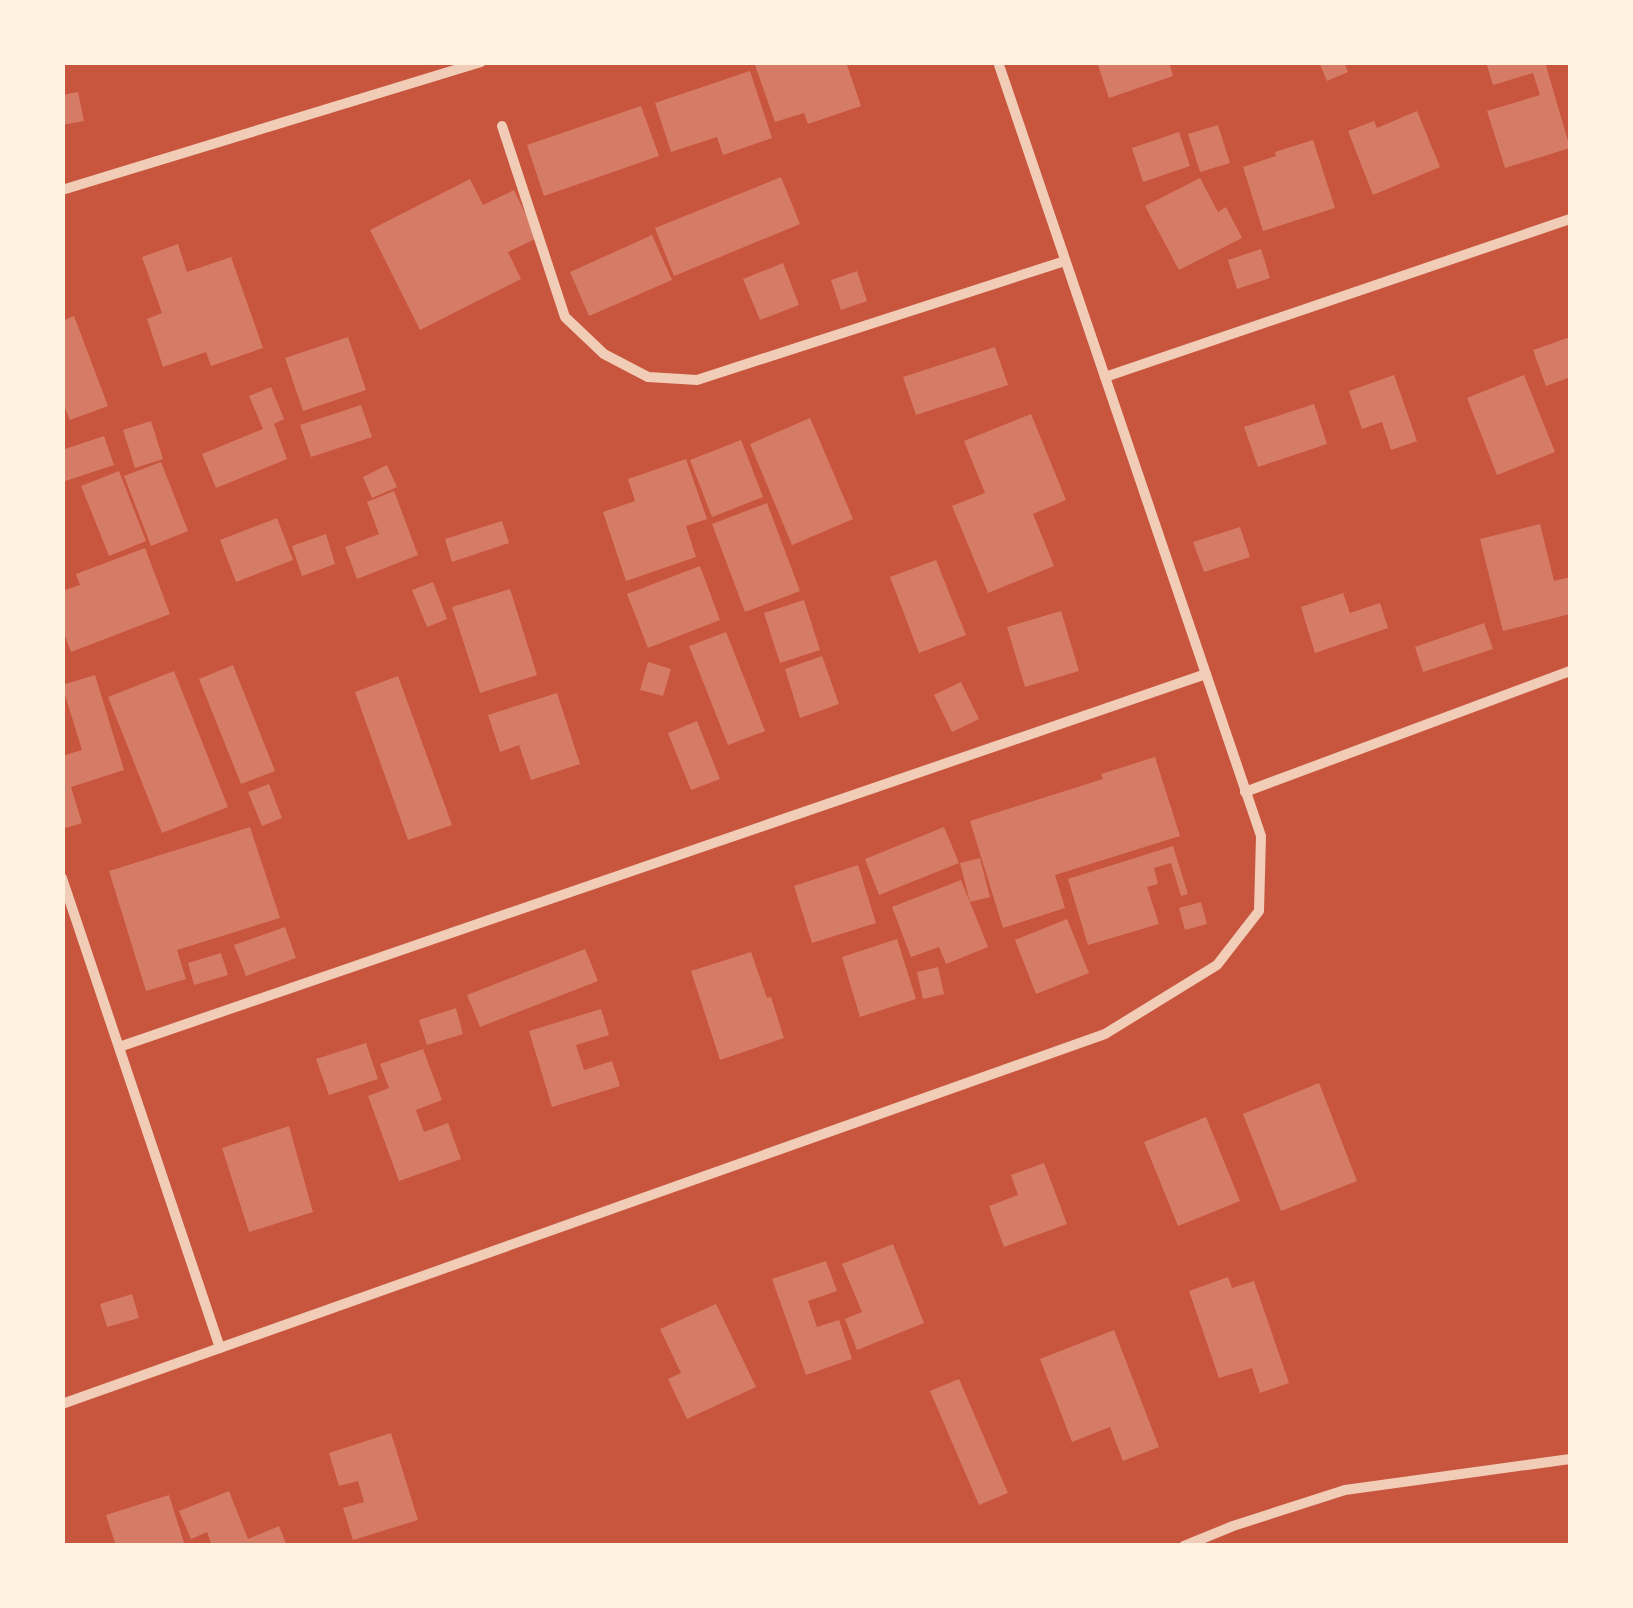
<svg xmlns="http://www.w3.org/2000/svg" width="1633" height="1608" font-family="Quicksand,sans-serif">
	<style>
		.building { fill: #d67c66 }
		.lines { fill: none; stroke-linecap: round; stroke-linejoin: round }
		.minor { stroke: #f1ccb7; stroke-width: 10 }
	</style>
	<rect width="100%" height="100%" fill="#c8553d"/>
	<g class="building">
		<polygon points="754,62 846,62 861,106 808,124 804,113 775,122"/>
		<polygon points="1097,62 1169,62 1173,76 1109,98"/>
		<polygon points="1319,62 1344,62 1348,72 1327,81"/>
		<polygon points="1486,62 1545,62 1570,148 1505,168 1487,111 1540,95 1533,73 1493,85"/>
		<polygon points="750,71 772,138 723,155 717,137 671,152 655,103"/>
		<polygon points="78,92 84,121 62,125 62,95"/>
		<polygon points="641,106 659,156 544,196 527,145"/>
		<polygon points="1417,111 1440,167 1373,195 1348,131 1374,121 1377,128"/>
		<polygon points="1218,125 1230,163 1200,172 1188,134"/>
		<polygon points="1179,132 1190,166 1143,182 1132,148"/>
		<polygon points="1313,140 1335,208 1263,231 1243,167 1276,156 1275,152"/>
		<polygon points="781,177 800,224 674,276 655,228"/>
		<polygon points="1200,178 1218,212 1226,207 1242,238 1179,270 1145,206"/>
		<polygon points="470,179 483,205 514,190 537,238 508,252 521,279 420,330 370,230"/>
		<polygon points="652,235 672,280 589,316 570,272"/>
		<polygon points="178,244 187,272 231,257 263,348 211,366 206,352 163,367 147,319 162,313 142,257"/>
		<polygon points="1261,249 1270,278 1237,289 1228,260"/>
		<polygon points="783,263 799,305 760,320 743,279"/>
		<polygon points="857,271 867,301 841,310 831,280"/>
		<polygon points="74,316 108,406 70,420 62,401 62,321"/>
		<polygon points="348,337 366,390 303,411 285,358"/>
		<polygon points="1570,337 1570,385 1568,378 1546,386 1533,350"/>
		<polygon points="995,347 1008,385 916,415 903,377"/>
		<polygon points="1394,375 1417,441 1391,450 1382,422 1362,429 1349,391"/>
		<polygon points="1524,375 1555,452 1497,475 1467,398"/>
		<polygon points="271,387 284,419 274,424 287,459 216,488 202,454 263,429 249,396"/>
		<polygon points="1314,404 1327,444 1258,467 1244,427"/>
		<polygon points="361,405 372,437 311,457 300,425"/>
		<polygon points="1031,414 1066,500 1033,514 1054,566 988,593 952,506 985,493 964,441"/>
		<polygon points="810,418 853,519 792,545 750,444"/>
		<polygon points="151,421 163,459 135,468 123,430"/>
		<polygon points="104,436 114,465 62,482 62,450"/>
		<polygon points="741,440 763,497 712,517 690,460"/>
		<polygon points="686,459 707,519 686,526 696,557 626,581 603,512 635,501 628,479"/>
		<polygon points="161,462 188,531 151,546 124,476"/>
		<polygon points="387,465 397,487 372,498 363,477"/>
		<polygon points="119,471 146,541 109,556 81,486"/>
		<polygon points="394,491 418,555 357,579 345,547 379,534 367,502"/>
		<polygon points="767,503 800,591 745,612 712,524"/>
		<polygon points="277,518 293,560 236,582 220,540"/>
		<polygon points="502,521 509,543 452,562 445,539"/>
		<polygon points="1540,524 1554,581 1570,577 1570,614 1503,631 1480,539"/>
		<polygon points="1240,527 1250,557 1204,572 1193,542"/>
		<polygon points="326,534 335,564 302,576 292,546"/>
		<polygon points="145,548 170,614 71,652 62,628 62,591 80,585 76,574"/>
		<polygon points="936,560 966,635 919,653 890,577"/>
		<polygon points="700,566 720,620 648,648 627,594"/>
		<polygon points="433,582 447,619 427,627 412,590"/>
		<polygon points="510,589 537,675 480,693 452,607"/>
		<polygon points="1343,593 1350,613 1380,603 1388,628 1315,653 1301,607"/>
		<polygon points="804,600 820,650 780,663 764,613"/>
		<polygon points="1061,611 1079,671 1025,687 1007,627"/>
		<polygon points="1484,623 1493,649 1423,672 1415,647"/>
		<polygon points="726,632 765,731 728,745 689,646"/>
		<polygon points="822,656 839,704 800,718 785,669"/>
		<polygon points="648,662 671,669 663,696 640,690"/>
		<polygon points="233,665 275,771 241,784 199,679"/>
		<polygon points="174,671 228,807 162,833 108,697"/>
		<polygon points="95,675 124,770 71,787 82,823 62,829 62,756 82,750 62,685"/>
		<polygon points="398,676 452,825 408,840 355,692"/>
		<polygon points="961,682 979,719 952,732 934,695"/>
		<polygon points="557,693 580,764 531,780 519,745 500,752 488,715"/>
		<polygon points="697,721 720,779 691,790 668,733"/>
		<polygon points="1155,757 1180,836 1055,875 1065,908 1003,928 970,821 1103,779 1101,774"/>
		<polygon points="269,784 282,818 262,826 248,792"/>
		<polygon points="250,827 280,918 177,950 186,979 146,991 109,871"/>
		<polygon points="944,827 959,863 879,895 865,859"/>
		<polygon points="1173,846 1188,894 1181,896 1171,863 1154,868 1158,884 1147,887 1159,924 1088,945 1068,879"/>
		<polygon points="980,858 990,897 970,902 960,863"/>
		<polygon points="858,865 876,923 812,943 794,886"/>
		<polygon points="961,880 988,947 946,964 939,947 911,957 892,907"/>
		<polygon points="1201,902 1207,924 1185,930 1179,908"/>
		<polygon points="1067,919 1089,973 1036,994 1015,940"/>
		<polygon points="285,927 296,958 246,976 234,945"/>
		<polygon points="897,939 916,999 860,1017 842,957"/>
		<polygon points="585,949 598,981 480,1027 467,995"/>
		<polygon points="751,952 767,998 771,997 784,1038 720,1060 691,971"/>
		<polygon points="221,953 228,975 194,985 188,963"/>
		<polygon points="938,967 944,994 923,999 917,972"/>
		<polygon points="456,1008 463,1034 427,1045 419,1020"/>
		<polygon points="601,1009 609,1035 576,1045 584,1070 612,1061 620,1086 552,1107 529,1031"/>
		<polygon points="366,1043 378,1079 329,1095 316,1059"/>
		<polygon points="423,1049 442,1100 416,1110 424,1132 448,1123 461,1159 399,1181 368,1096 389,1088 380,1064"/>
		<polygon points="1319,1083 1357,1181 1281,1211 1243,1114"/>
		<polygon points="1206,1117 1240,1201 1178,1226 1144,1142"/>
		<polygon points="289,1126 313,1212 249,1232 222,1148"/>
		<polygon points="1044,1163 1067,1224 1004,1247 989,1206 1018,1195 1011,1175"/>
		<polygon points="893,1244 924,1323 857,1350 845,1319 862,1312 842,1264"/>
		<polygon points="826,1261 837,1291 808,1301 817,1327 839,1320 852,1359 806,1375 772,1279"/>
		<polygon points="1228,1277 1232,1288 1254,1281 1289,1383 1260,1393 1252,1368 1219,1378 1189,1291"/>
		<polygon points="132,1294 139,1318 107,1327 100,1304"/>
		<polygon points="716,1304 756,1387 687,1419 668,1379 681,1373 660,1329"/>
		<polygon points="1114,1330 1159,1447 1123,1461 1110,1427 1072,1442 1040,1359"/>
		<polygon points="959,1379 1008,1493 979,1505 930,1391"/>
		<polygon points="391,1433 418,1520 353,1540 343,1508 364,1502 358,1481 339,1486 329,1453"/>
		<polygon points="229,1491 248,1539 279,1526 287,1546 212,1546 207,1532 191,1539 179,1511"/>
		<polygon points="169,1495 185,1546 116,1546 106,1515"/>
	</g>
	<g class="lines">
		<g class="minor">
			<polyline points="502,126 565,317 604,354 648,377 697,380 1065,261"/>
			<polyline points="62,190 481,62"/>
			<polyline points="1105,377 1570,219"/>
			<polyline points="1245,792 1570,671"/>
			<polyline points="62,878 220,1348"/>
			<polyline points="119,1047 1206,674"/>
			<polyline points="62,1404 1105,1034 1217,965 1259,911 1261,836 998,62"/>
			<polyline points="1184,1546 1233,1526 1345,1490 1570,1459"/>
		</g>
	</g>
	<rect width="1633" height="1608" fill="none" stroke="#fff3e0" stroke-width="130"/>
</svg>
